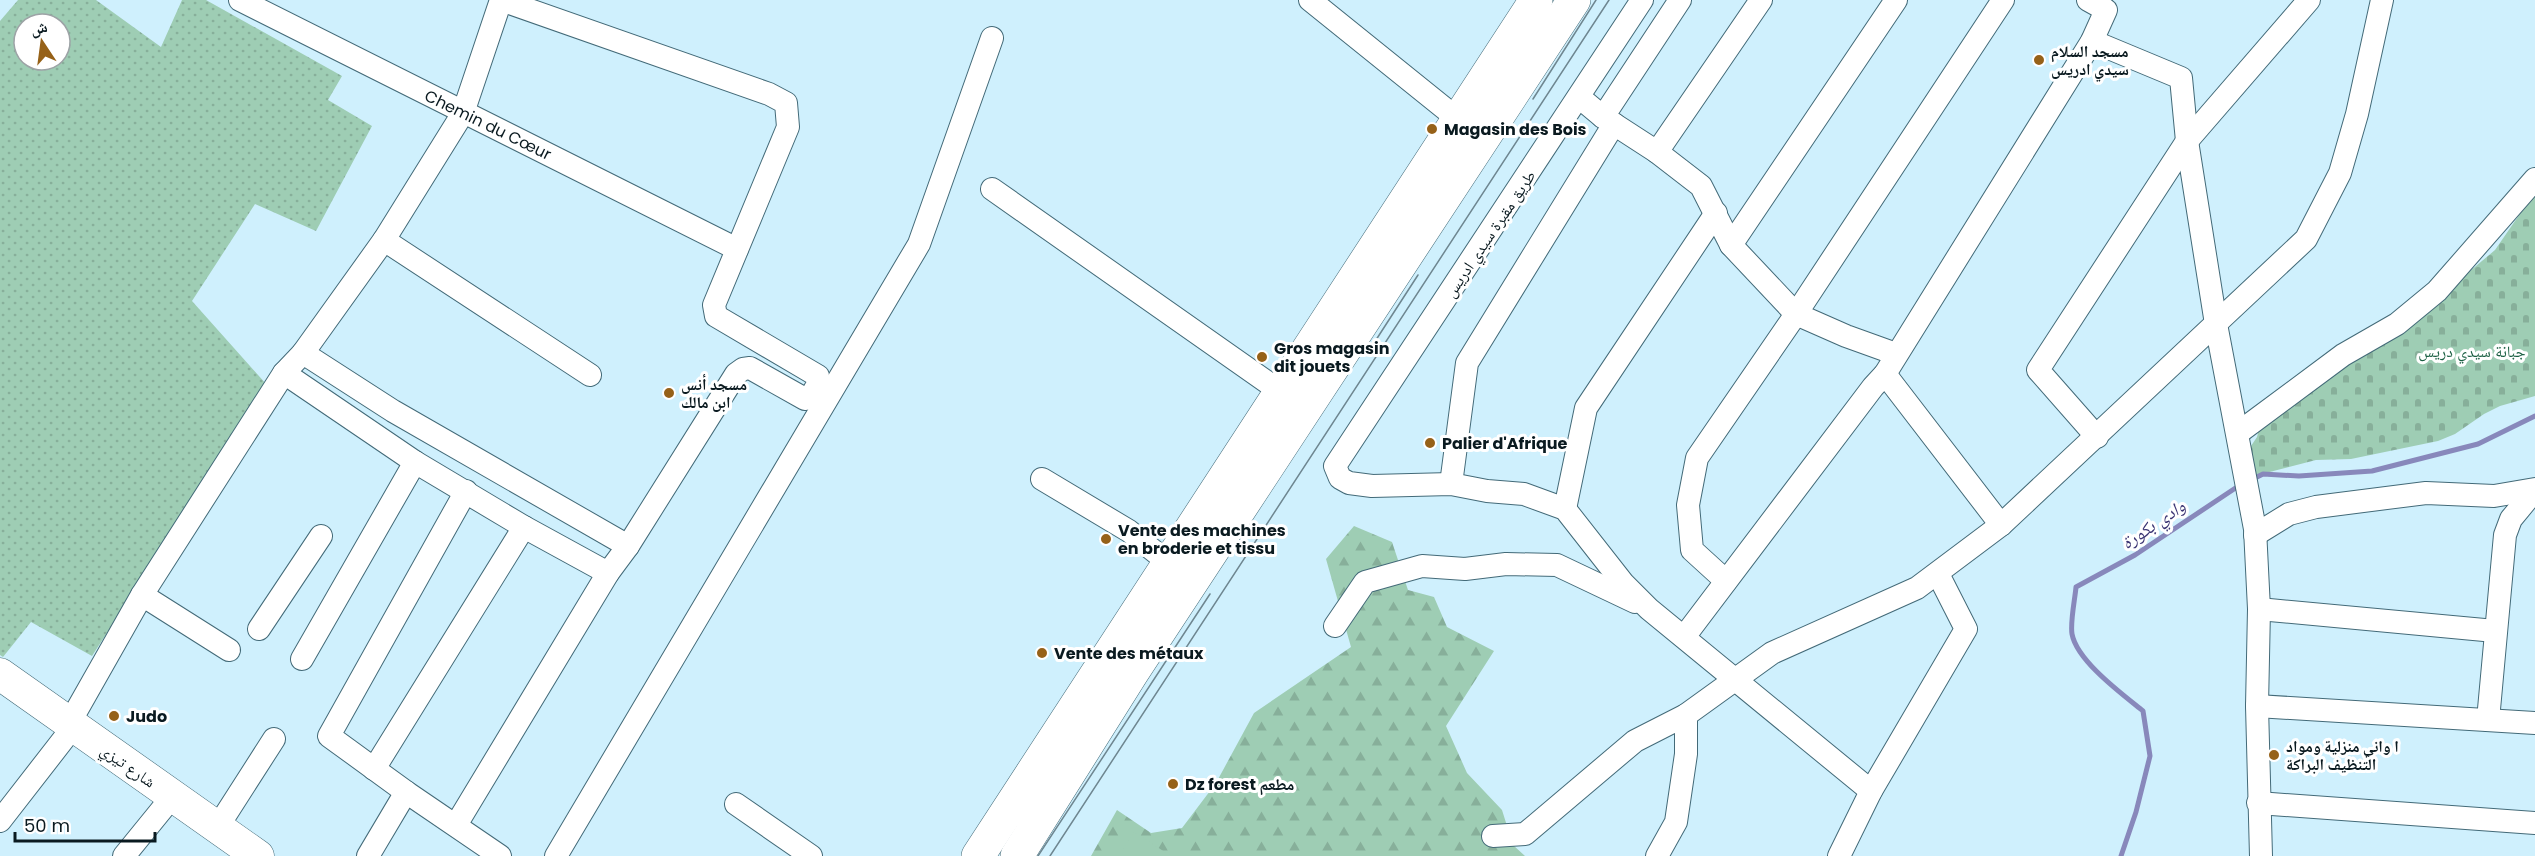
<svg xmlns="http://www.w3.org/2000/svg" width="2535" height="856" font-family="Poppins,'Noto Naskh Arabic',sans-serif">
	<style>
		.grass { fill: url(#grass-dots); fill-rule: evenodd }
		.forest { fill: url(#forest-firs) }
		.cemetery { fill: url(#cemetery-stones) }
		.pitch { fill: #9ecdb4 }
		.lines { fill: none; stroke-linecap: round; stroke-linejoin: round }
		.stream { stroke: #88b; stroke-width: 5 }
		.street-casing { stroke: #436a78; stroke-width: 24 }
		.secondary-casing { stroke: #436a78; stroke-width: 33 }
		.primary-casing { stroke: #436a78; stroke-width: 34 }
		.street { stroke: #fff; stroke-width: 22 }
		.secondary { stroke: #fff; stroke-width: 32 }
		.primary { stroke: #fff; stroke-width: 33 }
		.tram { stroke: #6e8690; stroke-width: 1.5 }
		.poi-dot { fill: #966118; stroke: #fff; stroke-width: 2 }
		.labels { text-anchor: middle; dominant-baseline: central; stroke-width: 6; stroke-linejoin: round; paint-order: stroke }
		.poi-label { font-size: 16px; font-weight: bold; fill: #0a1a20; stroke: #fff; text-anchor: start }
		.street-label { font-size: 16px; fill: #0a1a20; stroke: #fff }
		.park-label { font-size: 16px; fill: #1a5f42; stroke: #fff }
		.water-label { font-size: 18px; font-style: italic; fill: #3a3473; stroke: #fff }
	</style>
	<defs>
		<pattern id="grass-dots" width="8" height="8" patternUnits="userSpaceOnUse" patternTransform="scale(1.5)"><rect width="8" height="8" fill="#9ecdb4"/><path d="M2 2h.1M6 6h.1" fill="none" stroke="#87af9a" stroke-width="1.8" stroke-linecap="round"/></pattern>
		<pattern id="forest-firs" width="22" height="20" patternUnits="userSpaceOnUse" patternTransform="scale(1.5)"><rect width="22" height="20" fill="#9ecdb4"/><path d="M5 1l3.5 6h-7zM16 11l3.5 6h-7z" fill="#87af9a"/></pattern>
		<pattern id="cemetery-stones" width="16" height="16" patternUnits="userSpaceOnUse" patternTransform="scale(1.5)"><rect width="16" height="16" fill="#9ecdb4"/><path d="M2 7V4a2 2 0 0 1 4 0v3zM10 15v-3a2 2 0 0 1 4 0v3z" fill="#87af9a"/></pattern>
	</defs>
	<rect width="100%" height="100%" fill="#cff0fd"/>
	<path class="grass" d="M18 0H96L161 47 182 0H206L342 76 328 100 372 126 316 231 255 204 192 301 267 385 92 656 31 622 3 657 0 655V21ZM24 24H60V60H24Z"/>
	<polygon class="forest" points="1354,526 1392,542 1408,590 1434,597 1447,627 1494,651 1446,726 1467,773 1502,810 1513,845 1525,856 1091,856 1117,810 1151,833 1182,828 1216,783 1254,713 1351,647 1326,559"/>
	<polygon class="cemetery" points="2535,192 2535,396 2500,406 2484,414 2455,434 2438,441 2351,459 2316,460 2254,476 2249,449 2257,437 2262,418 2406,325 2495,250"/>
	<polygon class="pitch" points="1134,832 1171,856 1119,856"/>
	<g class="lines">
		<g class="stream">
			<polyline points="2251,480 2263,474 2299,476 2372,471 2478,444 2535,416"/>
			<path d="M2121 856 2136 812 2150 756 2143 711C2122 694 2077 661 2072 634 2070 622 2075 599 2076 587L2135 555 2240 485"/>
		</g>
		<g class="street-casing">
			<g id="street">
				<polyline points="240,0 737,249"/>
				<polyline points="1310,0 1459,120"/>
				<polyline points="1642,0 1335,466 1340,478 1349,483 1372,486 1451,484 1487,491 1524,494 1565,509 1623,583 1649,609 1871,791"/>
				<polyline points="2092,41 2181,78 2187,141 2216,324 2255,529 2259,609 2257,706 2261,856"/>
				<polyline points="1579,97 1603,117 1657,152 1701,186 1731,245 1796,314 1846,336 1896,354"/>
				<polyline points="1603,117 1680,0"/>
				<polyline points="1657,152 1761,0"/>
				<polyline points="992,189 1281,392"/>
				<polyline points="384,240 590,375"/>
				<polyline points="1731,245 1896,0"/>
				<polyline points="303,353 393,411 628,546"/>
				<polyline points="284,373 415,462 524,527 608,573"/>
				<polyline points="1885,374 2001,525"/>
				<polyline points="2238,433 2343,355 2397,324 2437,291 2535,179"/>
				<polyline points="2097,437 2038,370 2187,141 2309,0"/>
				<polyline points="1042,479 1129,531 1169,563"/>
				<polyline points="1451,484 1467,363 1614,124"/>
				<polyline points="466,491 329,736 406,792 500,856"/>
				<polyline points="1565,509 1586,408 1716,213"/>
				<polyline points="2255,535 2289,514 2316,507 2426,493 2494,496 2535,489"/>
				<polyline points="1726,581 1692,550 1688,505 1697,458 1796,314 2003,0"/>
				<polyline points="142,595 229,650"/>
				<polyline points="2259,609 2495,631"/>
				<polyline points="1335,626 1365,582 1422,566 1465,569 1506,564 1557,565 1635,602"/>
				<polyline points="259,629 321,536"/>
				<polyline points="1684,637 1873,387 1885,374 2092,41 2106,10 2088,0"/>
				<polyline points="302,659 415,462"/>
				<polyline points="2257,706 2535,723"/>
				<polyline points="2488,720 2505,535 2511,519 2535,490"/>
				<polyline points="70,722 142,595 284,373 303,353 384,240 463,113 501,0"/>
				<polyline points="374,769 524,527"/>
				<polyline points="2258,803 2535,823"/>
				<polyline points="736,804 811,856"/>
				<polyline points="0,821 73,727"/>
				<polyline points="456,825 608,573 628,546 736,374 743,369 750,368 805,399 810,398 818,384 818,376 716,316 714,305 788,127 786,103 769,94 501,0"/>
				<polyline points="217,828 274,739"/>
				<polyline points="1493,836 1525,834 1635,741 1686,715 1772,653 1917,588 2001,525 2306,239 2340,173 2357,114 2382,0"/>
				<polyline points="124,856 172,797"/>
				<polyline points="368,856 406,792"/>
				<polyline points="556,856 919,244 992,38"/>
				<polyline points="1657,856 1676,822 1686,754 1686,715"/>
				<polyline points="1839,856 1871,791 1966,629 1938,574"/>
			</g>
		</g>
		<g class="secondary-casing">
			<polyline id="secondary" points="0,674 258,856"/>
		</g>
		<g class="primary-casing">
			<g id="primary">
				<polyline points="978,856 1536,0"/>
				<polyline points="1017,856 1132,673 1574,0"/>
			</g>
		</g>
		<use href="#street" class="street"/>
		<use href="#secondary" class="secondary"/>
		<use href="#primary" class="primary"/>
		<g class="tram">
			<polyline points="1533,99 1596,0"/>
			<polyline points="1374,343 1418,275"/>
			<polyline points="1038,856 1210,594"/>
			<polyline points="1050,856 1609,0"/>
		</g>
	</g>
	<g class="poi-dot">
		<circle cx="2039" cy="60" r="6"/>
		<circle cx="1432" cy="129" r="6"/>
		<circle cx="1262" cy="357" r="6"/>
		<circle cx="669" cy="393" r="6"/>
		<circle cx="1430" cy="443" r="6"/>
		<circle cx="1106" cy="539" r="6"/>
		<circle cx="1042" cy="653" r="6"/>
		<circle cx="114" cy="716" r="6"/>
		<circle cx="2274" cy="755" r="6"/>
		<circle cx="1173" cy="784" r="6"/>
	</g>
	<g class="labels">
		<g class="poi-label">
			<text x="2051" y="51">مسجد السلام<tspan x="2051" dy="18">سيدي ادريس</tspan></text>
			<text x="1444" y="129">Magasin des Bois</text>
			<text x="1274" y="348">Gros magasin<tspan x="1274" dy="18">dit jouets</tspan></text>
			<text x="681" y="384">مسجد أنس<tspan x="681" dy="18">ابن مالك</tspan></text>
			<text x="1442" y="443">Palier d'Afrique</text>
			<text x="1118" y="530">Vente des machines<tspan x="1118" dy="18">en broderie et tissu</tspan></text>
			<text x="1054" y="653">Vente des métaux</text>
			<text x="126" y="716">Judo</text>
			<text x="2286" y="746">ا واني منزلية ومواد<tspan x="2286" dy="18">التنظيف البراكة</tspan></text>
			<text x="1185" y="784">Dz forest مطعم</text>
		</g>
		<g class="street-label">
			<text transform="translate(488 125) rotate(26)">Chemin du Cœur</text>
			<text transform="translate(1490 234) rotate(-56)">طريق مقبرة سيدي ادريس</text>
			<text transform="translate(128 766) rotate(35)">شارع تيزي</text>
		</g>
		<g class="park-label">
			<text x="2472" y="351">جبانة سيدي دريس</text>
		</g>
		<g class="water-label">
			<text transform="translate(2153 524) rotate(-34)">وادي بكورة</text>
		</g>
	</g>
	<g transform="translate(42 42) rotate(347)"><circle r="28" fill="#ffffff" stroke="#9da3a6" stroke-width="1.5"/>
	<path d="M0-4.5L10 22L0 15L-10 22Z" fill="#966118"/>
	<text y="-9" font-size="16" font-weight="bold" text-anchor="middle" fill="#0a1a20">ش</text>
	</g>
	<path d="M15 832v9h140v-9" fill="none" stroke="#0a1a20" stroke-width="3"/>
	<text x="24" y="832" font-size="18" fill="#0a1a20" stroke="#ffffff" stroke-width="4.5" paint-order="stroke">50 m</text>
</svg>
